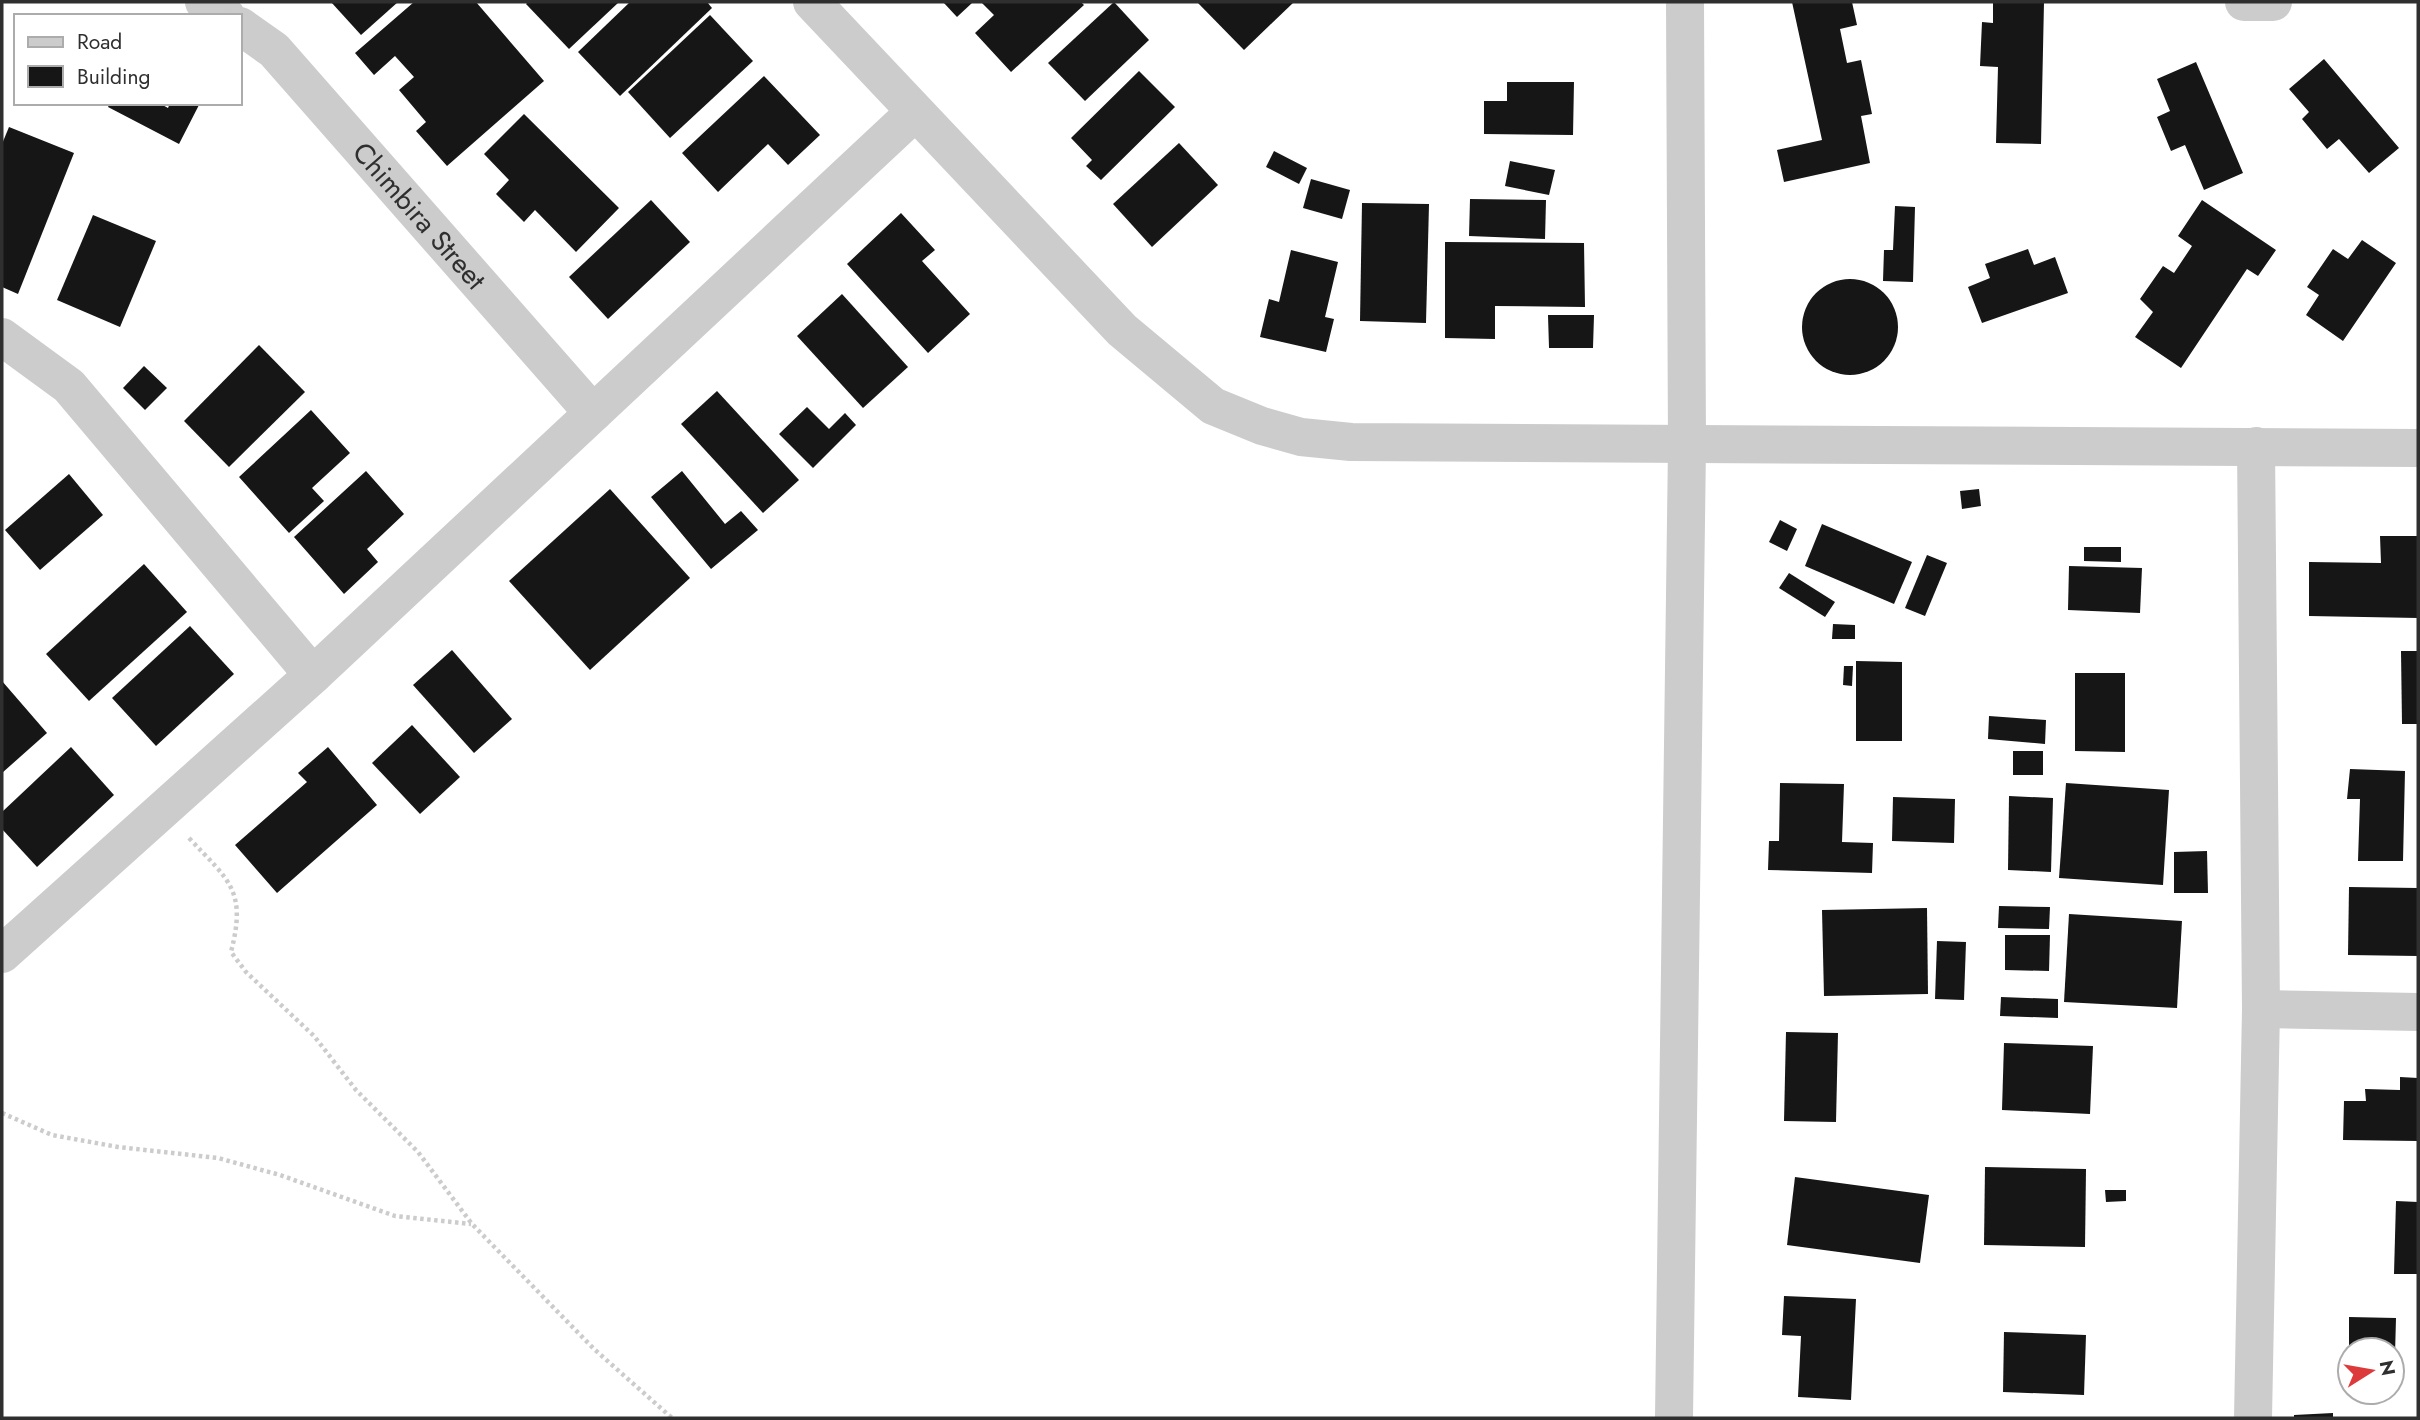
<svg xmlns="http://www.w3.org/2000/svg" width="2420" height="1420" font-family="Jost,sans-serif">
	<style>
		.building { fill: #161616 }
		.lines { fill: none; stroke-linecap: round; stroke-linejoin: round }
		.path { stroke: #ccc; stroke-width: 4.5; stroke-dasharray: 3.5 3.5; stroke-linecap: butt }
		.minor { stroke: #ccc; stroke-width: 38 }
		.labels { text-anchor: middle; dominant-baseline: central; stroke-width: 7; stroke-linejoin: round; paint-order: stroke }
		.street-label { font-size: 28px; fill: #2f2f2f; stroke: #fff }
	</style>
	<rect width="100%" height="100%" fill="#fff"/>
	<g class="building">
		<polygon points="331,2 398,2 361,35"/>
		<polygon points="414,2 476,2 544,81 447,166 416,131 426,122 399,90 414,77 395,56 374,75 355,53"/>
		<polygon points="528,2 619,2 569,49 526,4"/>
		<polygon points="630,2 707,2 712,8 620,96 578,52"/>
		<polygon points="943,2 973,2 957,17"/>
		<polygon points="981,2 1081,2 1084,5 1011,72 975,33 994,15"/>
		<polygon points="1114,2 1149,40 1085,101 1048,63"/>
		<polygon points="1197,2 1294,2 1244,50"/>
		<polygon points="1792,2 1852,2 1857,25 1840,29 1847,63 1861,60 1872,114 1861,116 1870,163 1784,182 1777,150 1822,140"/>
		<polygon points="1993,2 2044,2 2041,144 1996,143 1998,67 1980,66 1982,22 1993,23"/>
		<polygon points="710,15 753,61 670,138 628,92"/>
		<polygon points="2324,59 2399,148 2369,173 2339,139 2327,149 2302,119 2309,112 2289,89"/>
		<polygon points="2196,62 2243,173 2204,190 2185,145 2171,151 2157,117 2170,111 2157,79"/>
		<polygon points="1139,71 1175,107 1101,180 1086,166 1092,160 1071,138"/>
		<polygon points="764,76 820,135 788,165 768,144 718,192 682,153"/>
		<polygon points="1507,82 1574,82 1573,135 1484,134 1484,101 1507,101"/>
		<polygon points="110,103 159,103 168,108 170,103 200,103 179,144 108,107"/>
		<polygon points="524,114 619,208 576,252 535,210 524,222 496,194 509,180 484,154"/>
		<polygon points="9,127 74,153 18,294 2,287 2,144"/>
		<polygon points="1179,143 1218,185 1152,247 1113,204"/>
		<polygon points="1274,151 1307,168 1299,184 1266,167"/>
		<polygon points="1510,161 1555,170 1549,195 1505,186"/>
		<polygon points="1311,179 1350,190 1342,219 1303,208"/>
		<polygon points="1470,199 1546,200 1545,239 1469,236"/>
		<polygon points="651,200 690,242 608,319 569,277"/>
		<polygon points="2202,200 2276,250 2258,276 2247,269 2181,368 2135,337 2153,312 2140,299 2163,266 2174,273 2192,246 2178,236"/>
		<polygon points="1362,203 1429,204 1426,323 1360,321"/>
		<polygon points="1895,206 1915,207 1913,282 1883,281 1884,250 1893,250"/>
		<polygon points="901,213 935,250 922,261 970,314 928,353 847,264"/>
		<polygon points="93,215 156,241 120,327 57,300"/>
		<polygon points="2362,240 2396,263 2343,341 2306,315 2319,295 2307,287 2333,249 2348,259"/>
		<polygon points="1445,242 1584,243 1585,307 1495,306 1495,339 1445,338"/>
		<polygon points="2028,249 2034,265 2055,257 2068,293 1982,323 1968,287 1990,278 1985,264"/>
		<polygon points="1291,250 1338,262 1325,317 1334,319 1326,352 1260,337 1269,299 1279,302"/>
		<circle cx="1850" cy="327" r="48"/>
		<polygon points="842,294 908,367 863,408 797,336"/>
		<polygon points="1548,315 1594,315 1593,348 1549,348"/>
		<polygon points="259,345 305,392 229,467 184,421"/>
		<polygon points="144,366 167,388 145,410 123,388"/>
		<polygon points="717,391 799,480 763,513 681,424"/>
		<polygon points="807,407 829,429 845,413 856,425 813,468 779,434"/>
		<polygon points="311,410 350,453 312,488 324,501 289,533 239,477"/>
		<polygon points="366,471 404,514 367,549 378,562 344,594 294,537"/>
		<polygon points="682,471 725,524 741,511 758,530 711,569 651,497"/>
		<polygon points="69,474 103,515 40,570 5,530"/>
		<polygon points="610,489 690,578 590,670 509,581"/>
		<polygon points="1979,489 1981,506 1962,509 1960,491"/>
		<polygon points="1780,520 1797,529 1787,551 1769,542"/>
		<polygon points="1822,524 1912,562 1894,604 1805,566"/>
		<polygon points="2380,536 2418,536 2418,618 2309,616 2309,562 2381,563"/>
		<polygon points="2084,547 2121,547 2121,562 2084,561"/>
		<polygon points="1927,555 1947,563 1925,616 1905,608"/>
		<polygon points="144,564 187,612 89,701 46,654"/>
		<polygon points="2069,566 2142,568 2140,613 2068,610"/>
		<polygon points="1789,573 1835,602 1825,617 1779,588"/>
		<polygon points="1833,624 1855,625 1855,639 1832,639"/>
		<polygon points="190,626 234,674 156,746 112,698"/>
		<polygon points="452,650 512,719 474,753 413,685"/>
		<polygon points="2401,651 2418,651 2418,724 2402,724"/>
		<polygon points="1856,661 1902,662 1902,741 1856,741"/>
		<polygon points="1844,666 1853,666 1852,686 1843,685"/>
		<polygon points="2075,673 2125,673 2125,752 2075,751"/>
		<polygon points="2,681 47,733 2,773"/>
		<polygon points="1989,716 2046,720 2045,744 1988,739"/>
		<polygon points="412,725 460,777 420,814 372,763"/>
		<polygon points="71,747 114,795 37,867 2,829 2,812"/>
		<polygon points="328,747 377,805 277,893 235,845 307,782 298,773"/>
		<rect x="2013" y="751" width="30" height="24"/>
		<polygon points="2350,769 2405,771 2403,861 2358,861 2360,799 2347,799"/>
		<polygon points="1780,783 1844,784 1842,842 1873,843 1872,873 1768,870 1769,841 1779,841"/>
		<polygon points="2066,783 2169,790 2163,885 2059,878"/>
		<polygon points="2009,796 2053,798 2051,872 2008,870"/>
		<polygon points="1893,797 1955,799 1954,843 1892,841"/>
		<polygon points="2207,851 2208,893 2174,893 2174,852"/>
		<polygon points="2349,887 2418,888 2418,956 2348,955"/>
		<polygon points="1999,906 2050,907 2049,929 1998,928"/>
		<polygon points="1927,908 1928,994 1824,996 1822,910"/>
		<polygon points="2069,914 2182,921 2177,1008 2064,1002"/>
		<polygon points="2005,935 2050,935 2049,971 2005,970"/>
		<polygon points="1937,941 1966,942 1964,1000 1935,999"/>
		<polygon points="2001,997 2058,999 2058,1018 2000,1016"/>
		<polygon points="1786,1032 1838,1033 1836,1122 1784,1121"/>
		<polygon points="2004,1043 2093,1046 2090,1114 2002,1110"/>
		<polygon points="2400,1077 2418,1078 2418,1141 2343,1140 2344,1101 2366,1101 2365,1089 2400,1090"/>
		<polygon points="1985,1167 2086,1169 2085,1247 1984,1245"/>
		<polygon points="1795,1177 1929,1195 1920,1263 1787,1245"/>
		<polygon points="2105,1190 2126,1190 2126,1201 2106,1202"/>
		<polygon points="2396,1201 2418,1202 2418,1274 2394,1274"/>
		<polygon points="1784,1296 1856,1299 1851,1400 1798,1397 1801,1336 1782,1335"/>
		<polygon points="2349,1317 2396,1318 2394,1391 2392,1350 2349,1350"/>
		<polygon points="2004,1332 2086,1335 2084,1395 2003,1392"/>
		<polygon points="2333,1413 2333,1418 2294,1418 2294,1415"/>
	</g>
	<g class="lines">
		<g class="path">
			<path d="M189 838C229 881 247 890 231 952L246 972 314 1036 356 1090 418 1152 472 1224 594 1349 672 1418"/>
			<polyline points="2,1113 52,1135 118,1147 218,1158 280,1175 395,1216 471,1224"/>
		</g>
		<g class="minor">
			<polyline points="204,2 226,16"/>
			<polyline points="812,2 1122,330 1213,406 1262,426 1301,437 1351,442 2418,448"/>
			<polyline points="2244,2 2273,2"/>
			<path id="s1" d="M240 26 274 50 593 413"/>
			<polyline points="2,337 69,386 313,675"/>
			<polyline points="2,954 313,675 914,113"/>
			<polyline points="2261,1009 2418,1012"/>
			<polyline points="1674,1418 1687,446 1685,2"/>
			<polyline points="2253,1418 2261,1009 2256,446"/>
		</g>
	</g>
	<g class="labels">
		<g class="street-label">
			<text stroke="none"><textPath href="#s1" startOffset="262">Chimbira Street</textPath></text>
		</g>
	</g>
	<rect width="2420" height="1420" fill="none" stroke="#2f2f2f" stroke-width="7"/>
	<rect x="14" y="14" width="228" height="91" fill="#ffffff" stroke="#acacac" stroke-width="2"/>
	<rect x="28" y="37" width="35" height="10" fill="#cccccc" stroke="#acacac" stroke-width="2"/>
	<text x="77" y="49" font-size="21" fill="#2f2f2f">Road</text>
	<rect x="28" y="66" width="35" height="21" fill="#161616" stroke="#acacac" stroke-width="2"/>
	<text x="77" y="84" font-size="21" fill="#2f2f2f">Building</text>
	<g transform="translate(2371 1371) rotate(79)"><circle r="33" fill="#ffffff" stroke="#acacac" stroke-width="2"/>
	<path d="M0-5L12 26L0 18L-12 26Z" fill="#dd3a3b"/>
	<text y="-10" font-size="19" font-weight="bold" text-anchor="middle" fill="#2f2f2f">N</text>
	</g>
</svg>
